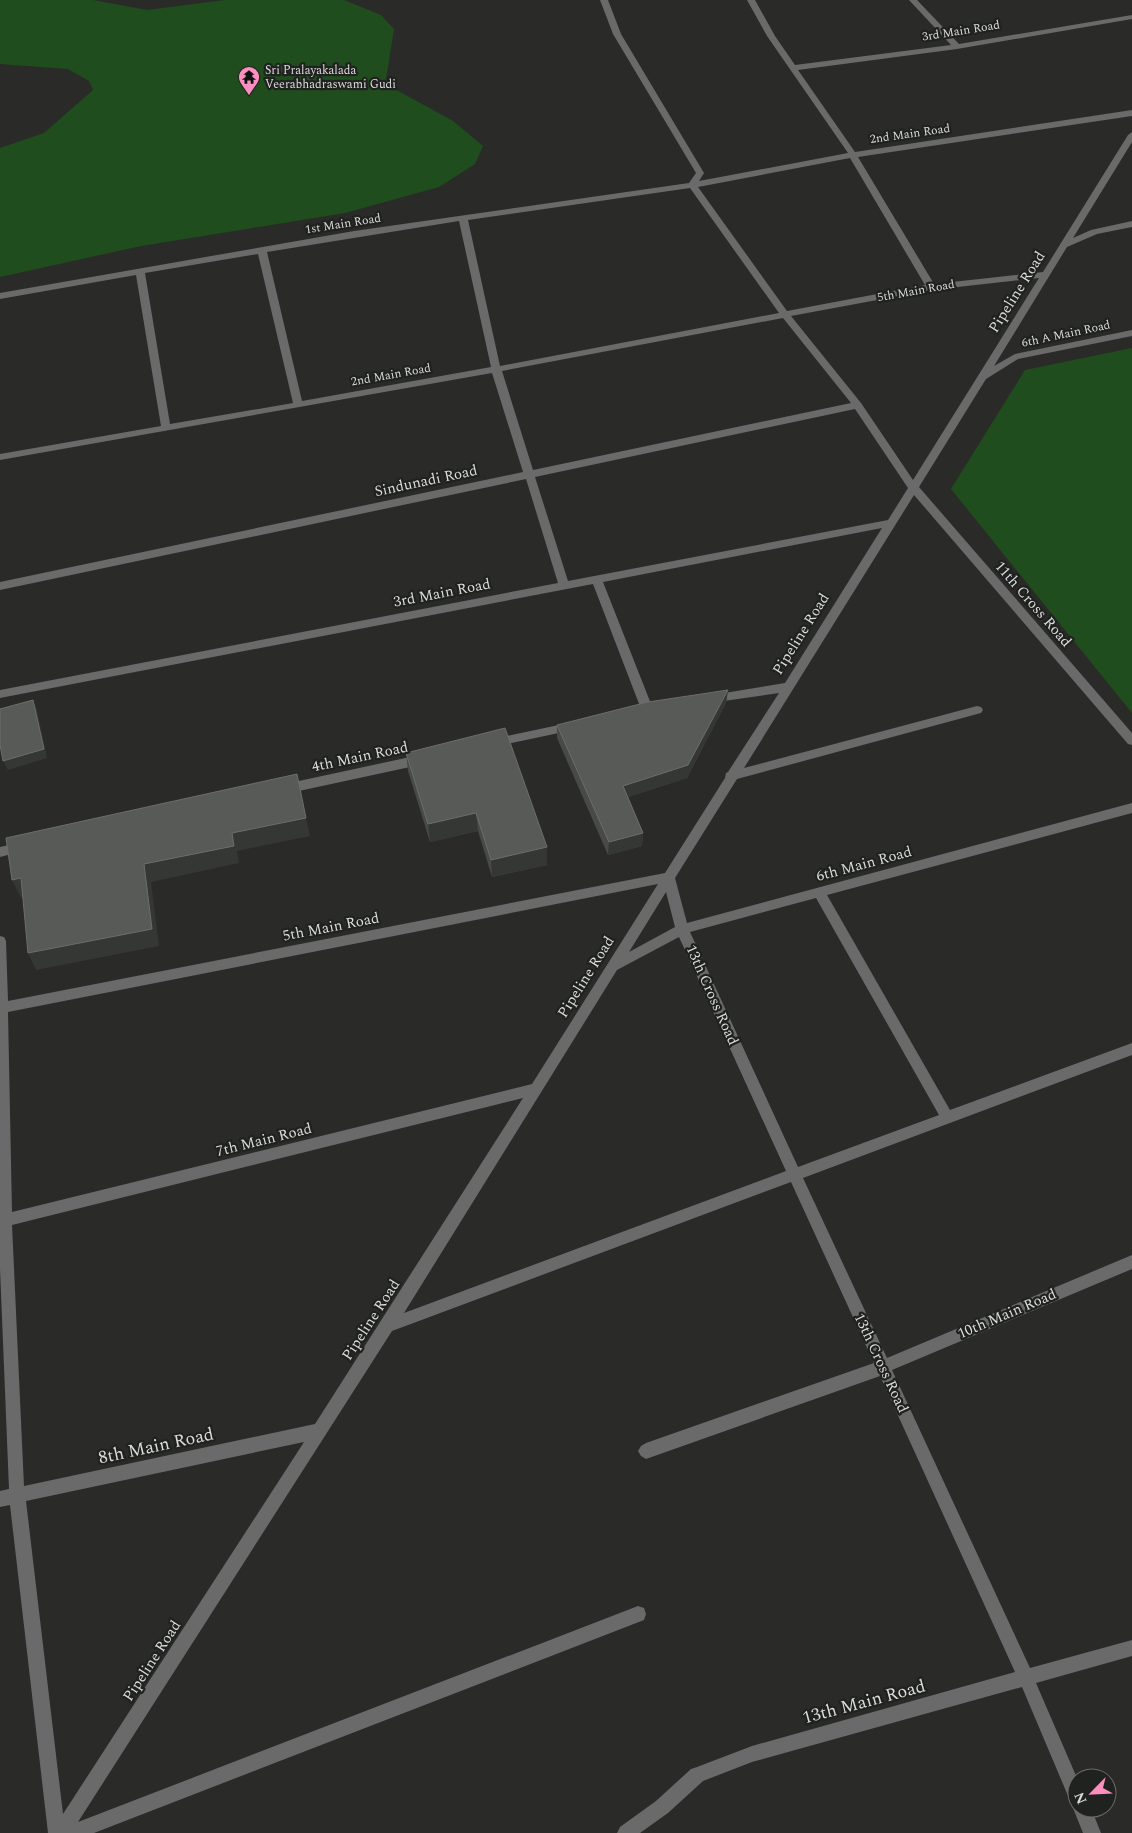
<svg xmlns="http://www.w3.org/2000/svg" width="1132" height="1833" font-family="Spectral,serif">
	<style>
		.green { fill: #204d1d }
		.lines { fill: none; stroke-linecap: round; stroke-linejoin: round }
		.minor { fill: #696a69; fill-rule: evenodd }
		.wall { fill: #484a48 }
		.shaded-wall { fill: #353735 }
		.building { fill: #585a58; stroke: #6c6e6c }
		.labels { text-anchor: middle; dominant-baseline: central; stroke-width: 4.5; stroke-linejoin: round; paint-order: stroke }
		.far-street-label { font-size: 12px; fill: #dbdcdb; stroke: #202220 }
		.far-poi-label { font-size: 12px; fill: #dbdcdb; stroke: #202220; text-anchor: start }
		.street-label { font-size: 15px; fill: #dbdcdb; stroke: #202220 }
		.near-street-label { font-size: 18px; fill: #dbdcdb; stroke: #202220 }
	</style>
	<rect width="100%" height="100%" fill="#2a2b29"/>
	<g class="green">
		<polygon points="0,0 93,0 147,10 225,0 344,0 381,15 394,29 386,79 391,87 453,121 483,146 475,164 439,187 345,213 141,246 0,277 0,148 44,133 93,90 89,81 68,69 0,64"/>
		<polygon points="1132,348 1132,713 951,489 1025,370"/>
	</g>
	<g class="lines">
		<g class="minor">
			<path d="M600 0H608L621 34 704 173 699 181 848 153 767 36 747 0H755L775 36 795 65 951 45 909 0H917L959 44 1132 15V19L957 49 798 70 855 152 1132 110V116L858 157 934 284 1043 272 1128 135 1132 132V142L1073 238 1091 230 1132 221V227L1097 234 1067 247 994 366 1015 354 1132 330V336L1018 359 986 379 919 487 1132 733V745L1128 744 914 495 744 768 977 706 981 707 983 710 981 713 737 779 675 878 687 923 1132 803V813L827 895 950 1110 1132 1043V1055L803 1178 887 1358 1132 1255V1269L892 1370 1030 1668 1132 1640V1656L1036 1683 1077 1778V1808H1091L1101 1833H1083L1073 1808 1075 1805 1071 1803 1022 1687 752 1762 703 1781 668 1813 640 1833H617L620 1827 656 1801 691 1769 697 1767 752 1746 1015 1672 880 1376 646 1459 641 1456 638 1451 641 1446 646 1443 874 1363 791 1182 392 1331 78 1822 638 1606 644 1608 646 1614 644 1620 94 1833H48L10 1505 0 1507V1491L9 1489 0 1269V936L4 937 6 941 8 1001 665 873 725 778 726 773 728 772 779 693 710 703 706 702 704 699 706 696 785 683 882 528 603 582 653 709 647 713 641 709 593 584 0 698V690L558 583 526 479 0 590V582L523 472 492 373 0 460V454L161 426 136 275 0 299V293L354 231 689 183 696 173 613 34ZM850 158 925 285 787 311 698 187ZM690 188 779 313 500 366 468 220ZM459 221 491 367 302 401 267 252ZM258 254 293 403 170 424 145 273ZM1039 278 913 480 861 403 791 316 931 290ZM783 318 851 403 533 470 502 371ZM855 409 908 488 888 520 568 581 535 477ZM658 884 532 1084 12 1212 8 1012ZM666 892 675 927 629 952ZM816 898 939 1115 798 1167 690 932ZM679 937 786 1171 404 1313 617 970ZM523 1098 315 1424 24 1486 12 1225ZM304 1442 63 1814 26 1501Z"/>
			<polygon points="573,722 579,726 573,730 492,747 486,743 492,739"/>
			<polygon points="424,754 430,759 424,764 285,794 279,789 285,784"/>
			<polygon points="23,842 27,844 29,847 27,850 0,857 0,847"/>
		</g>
	</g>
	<g class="wall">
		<polygon points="728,690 726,703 687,778 628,797 643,833 642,846 608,855 557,738 557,725"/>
		<polygon points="406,753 547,847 547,865 492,877 478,831 430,842 408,771"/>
	</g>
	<g class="shaded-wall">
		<polygon points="728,690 726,703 687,778 622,799 623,786"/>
		<polygon points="33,700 37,710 47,758 8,770 3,761"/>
		<polygon points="476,813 478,831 430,842 428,824"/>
		<polygon points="306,818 310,836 237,851 239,863 151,882 159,946 36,970 28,953 144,864 232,833"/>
		<polygon points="643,833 642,846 608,855 609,842"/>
		<polygon points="547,847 547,865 492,877 491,860"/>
		<polygon points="21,878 30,896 21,898 12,880"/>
	</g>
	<g class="building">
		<polygon points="728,690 688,765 623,786 643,833 609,842 557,725 648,702"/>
		<polygon points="33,700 44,749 3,761 0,745 0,709"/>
		<polygon points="505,728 547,847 491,860 476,813 428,824 406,753"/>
		<polygon points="297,774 306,818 232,833 234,846 144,864 152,929 28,953 21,878 12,880 6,838"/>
	</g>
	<defs>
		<g id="temple-pin" transform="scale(1.125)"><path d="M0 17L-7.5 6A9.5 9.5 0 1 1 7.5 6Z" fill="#fd8ec0" stroke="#202220"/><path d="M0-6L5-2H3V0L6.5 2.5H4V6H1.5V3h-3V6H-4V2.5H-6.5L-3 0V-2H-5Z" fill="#111"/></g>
	</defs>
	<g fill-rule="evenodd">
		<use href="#temple-pin" x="249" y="77"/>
	</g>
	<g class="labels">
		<g class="far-street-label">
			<text transform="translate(961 31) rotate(-9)">3rd Main Road</text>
			<text transform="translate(910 134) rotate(-8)">2nd Main Road</text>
			<text transform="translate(343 224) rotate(-9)">1st Main Road</text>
			<text transform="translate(916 291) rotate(-10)">5th Main Road</text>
			<text transform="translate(1066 334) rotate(-12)">6th A Main Road</text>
			<text transform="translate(391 375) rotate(-10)">2nd Main Road</text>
		</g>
		<g class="far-poi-label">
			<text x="265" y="70">Sri Pralayakalada<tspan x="265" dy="14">Veerabhadraswami Gudi</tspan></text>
		</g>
		<g class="street-label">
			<text transform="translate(1017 292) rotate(-58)">Pipeline Road</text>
			<text transform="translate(426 481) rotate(-12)">Sindunadi Road</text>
			<text transform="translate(442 593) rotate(-11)">3rd Main Road</text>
			<text transform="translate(1033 604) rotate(49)">11th Cross Road</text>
			<text transform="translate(801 634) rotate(-58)">Pipeline Road</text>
			<text transform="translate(360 757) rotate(-12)">4th Main Road</text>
			<text transform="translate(864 864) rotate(-15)">6th Main Road</text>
			<text transform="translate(331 927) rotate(-11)">5th Main Road</text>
			<text transform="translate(586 977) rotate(-58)">Pipeline Road</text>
			<text transform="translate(712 995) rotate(66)">13th Cross Road</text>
			<text transform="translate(264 1140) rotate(-14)">7th Main Road</text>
			<text transform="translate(1007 1314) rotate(-23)">10th Main Road</text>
			<text transform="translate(371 1320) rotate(-57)">Pipeline Road</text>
			<text transform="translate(881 1363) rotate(65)">13th Cross Road</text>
			<text transform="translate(152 1661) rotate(-57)">Pipeline Road</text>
		</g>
		<g class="near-street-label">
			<text transform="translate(156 1446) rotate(-12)">8th Main Road</text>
			<text transform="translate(864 1702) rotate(-15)">13th Main Road</text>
		</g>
	</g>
	<g transform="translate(1092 1793) rotate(246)"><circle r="24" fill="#202220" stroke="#6b6c6b"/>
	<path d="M0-4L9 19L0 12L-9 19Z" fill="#fd8ec0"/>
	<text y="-8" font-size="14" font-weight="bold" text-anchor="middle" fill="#dbdcdb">N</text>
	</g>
</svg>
